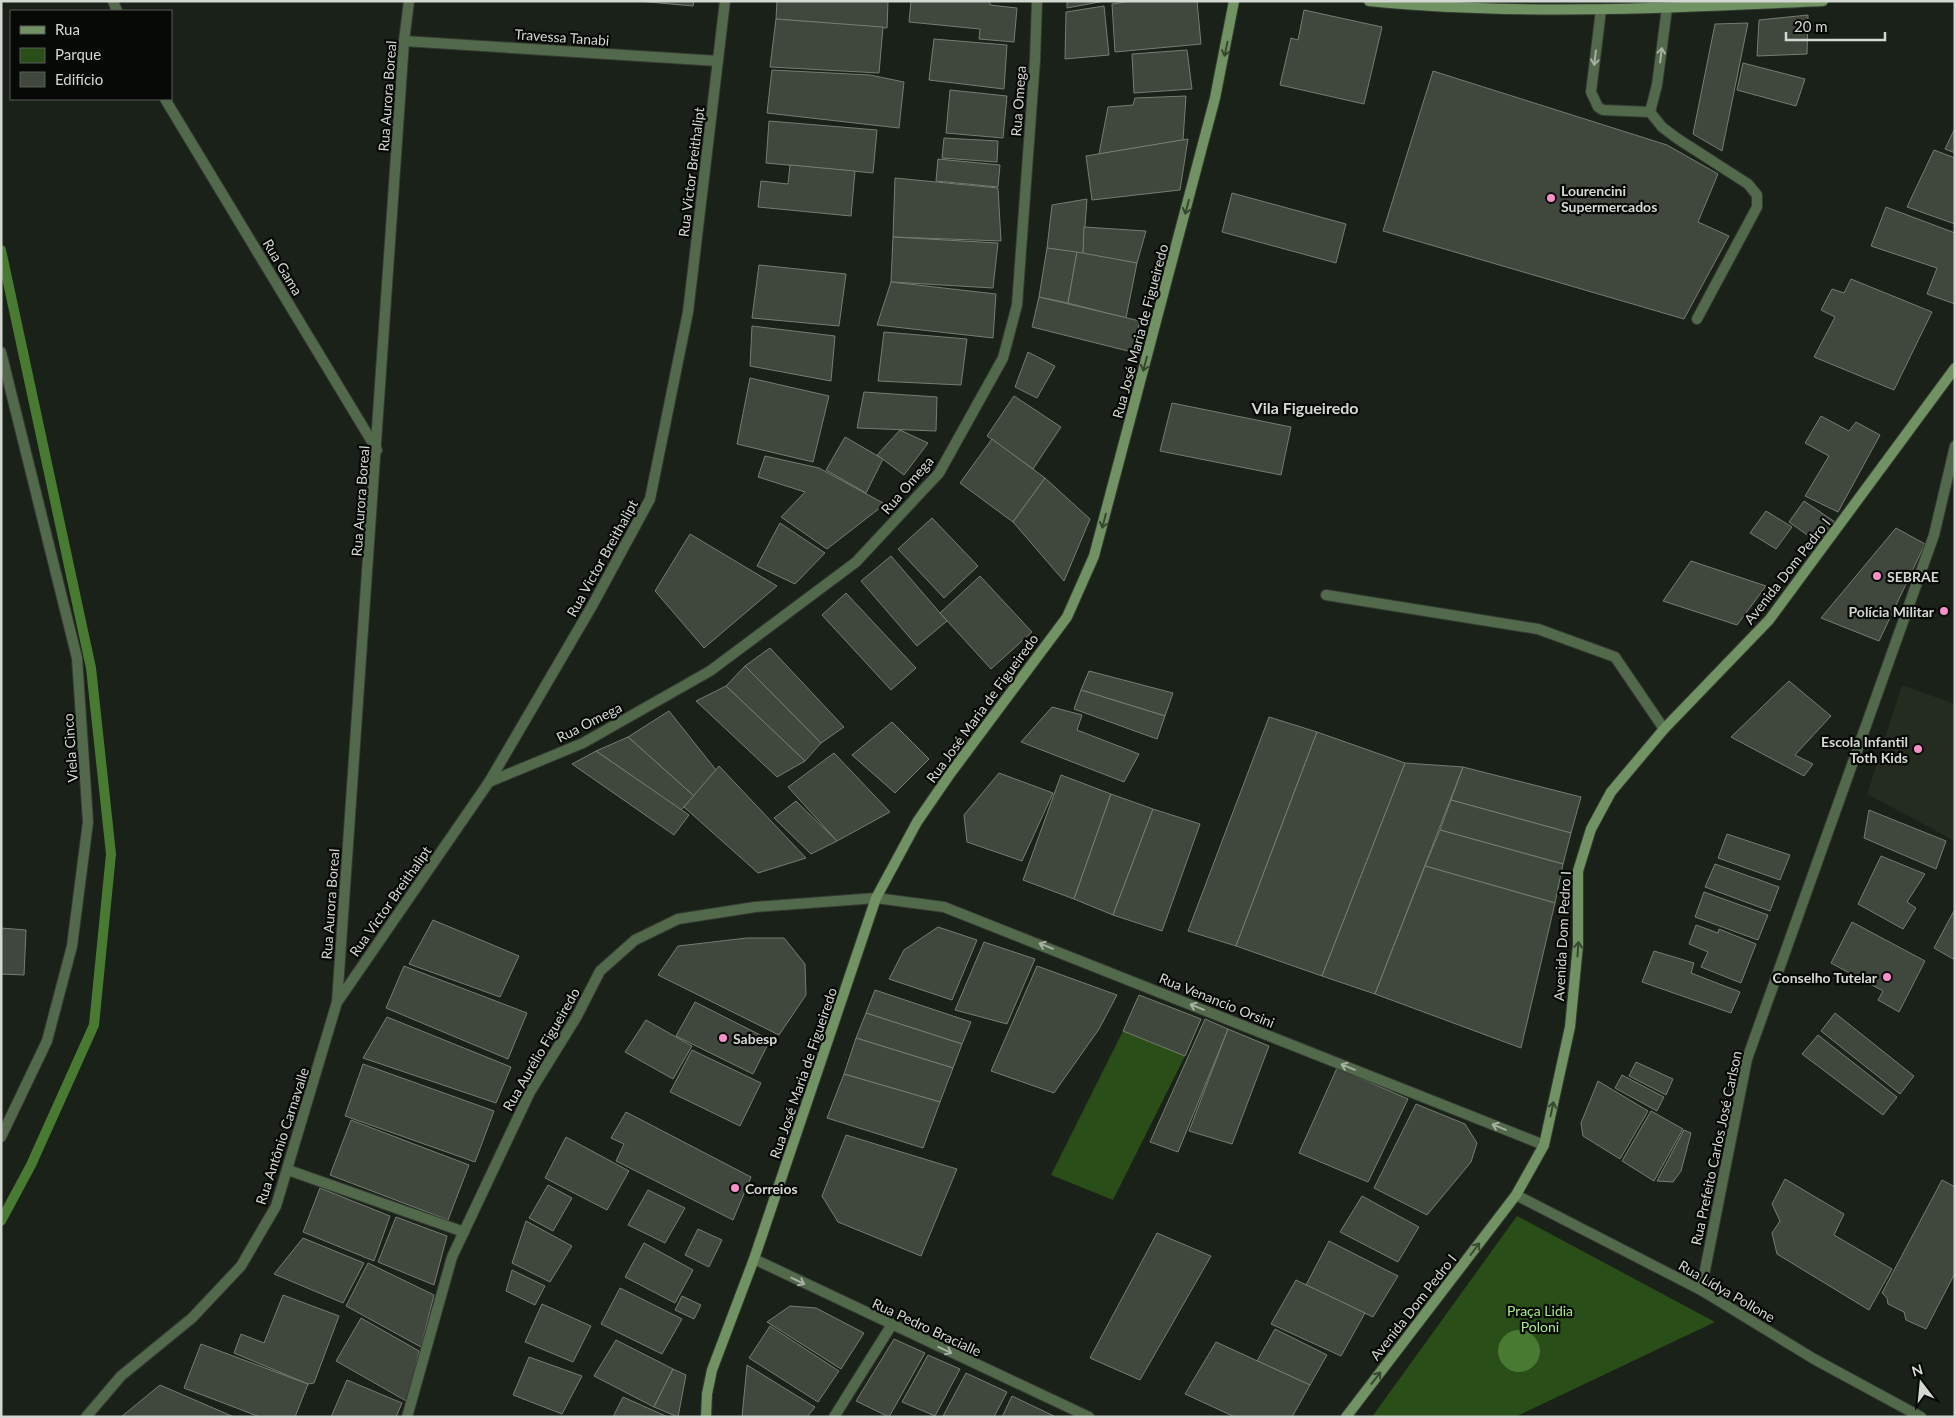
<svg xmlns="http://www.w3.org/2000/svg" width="1956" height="1418" font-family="Lato,sans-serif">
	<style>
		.built { fill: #232c1f }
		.green { fill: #294e17 }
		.water { fill: #497a32 }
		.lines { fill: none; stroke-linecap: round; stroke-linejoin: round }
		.stream { stroke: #497a32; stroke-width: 10 }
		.building { fill: #40483e; stroke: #757d72 }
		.lane-casing { stroke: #343b32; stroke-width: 12 }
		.street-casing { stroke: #343b32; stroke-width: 12 }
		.secondary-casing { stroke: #343b32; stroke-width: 12 }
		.lane { stroke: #53694b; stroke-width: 10 }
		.street { stroke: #53694b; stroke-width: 10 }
		.secondary { stroke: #719363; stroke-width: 10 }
		.oneway { stroke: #374730 }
		.oneway2 { stroke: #a7b1a3 }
		.poi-dot { fill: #f98fc9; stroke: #070906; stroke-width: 2 }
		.labels { text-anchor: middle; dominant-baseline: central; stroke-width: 4.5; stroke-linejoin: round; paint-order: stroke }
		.street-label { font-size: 14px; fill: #d4d8d2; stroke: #070906 }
		.poi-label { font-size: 14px; font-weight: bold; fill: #d4d8d2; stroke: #070906; text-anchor: start }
		.park-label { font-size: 14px; fill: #a5ea88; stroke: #070906 }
		.quarter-label { font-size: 16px; font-weight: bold; fill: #d4d8d2; stroke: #070906 }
	</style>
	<rect width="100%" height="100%" fill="#1a2118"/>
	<polygon class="built" points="1902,685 1955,704 1955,841 1867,794"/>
	<g class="green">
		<polygon points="1123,1031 1185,1056 1113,1200 1051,1175"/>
		<polygon points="1517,1216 1715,1322 1515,1417 1372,1417"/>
	</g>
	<circle class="water" cx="1519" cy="1351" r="21"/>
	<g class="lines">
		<polyline class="stream" points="1,250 91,668 111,854 94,1025 31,1165 1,1221"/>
	</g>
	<g class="building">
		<polygon points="637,1 694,1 693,6"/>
		<polygon points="777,1 888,1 887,28 776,19"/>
		<polygon points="911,1 990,1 990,5 1017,8 1014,42 979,39 980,29 909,22"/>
		<polygon points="1067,1 1105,1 1067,8"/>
		<polygon points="1131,1 1197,1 1201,44 1115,52 1112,4"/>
		<polygon points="1104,6 1109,55 1065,59 1066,12"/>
		<polygon points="1304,10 1382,27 1364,104 1280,85 1291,38 1298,40"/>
		<polygon points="1808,15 1807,54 1757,56 1759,20"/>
		<polygon points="776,19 883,27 879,73 770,67"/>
		<polygon points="1748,23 1722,151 1693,134 1715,24"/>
		<polygon points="934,39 1007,45 1004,89 929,80"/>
		<polygon points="1187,50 1192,89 1134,93 1132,54"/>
		<polygon points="1743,63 1805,79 1796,106 1737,90"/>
		<polygon points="772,70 870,75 904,82 899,128 767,113"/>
		<polygon points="1433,71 1667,145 1718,174 1698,222 1729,236 1684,319 1383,231"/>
		<polygon points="950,90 1007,96 1003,138 946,133"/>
		<polygon points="1186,96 1183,140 1099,154 1108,107 1133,105 1135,98"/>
		<polygon points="769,121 877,130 873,173 766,163"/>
		<polygon points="1955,128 1955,153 1945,149"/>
		<polygon points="944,138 998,141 997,162 942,158"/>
		<polygon points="1188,139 1180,190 1092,200 1086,156"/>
		<polygon points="1934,150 1955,158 1955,224 1907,207"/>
		<polygon points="938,159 1000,165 998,187 936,181"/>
		<polygon points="790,165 855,171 851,216 758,207 761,181 788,184"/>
		<polygon points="895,178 998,188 1001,241 893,237"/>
		<polygon points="1232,193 1346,224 1336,263 1222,232"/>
		<polygon points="1087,199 1083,254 1047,248 1052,205"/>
		<polygon points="1886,207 1955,233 1955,304 1927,294 1937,268 1871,246"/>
		<polygon points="1084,227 1146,231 1137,263 1083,254"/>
		<polygon points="893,237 998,243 993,288 891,282"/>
		<polygon points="1047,248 1077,252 1068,303 1039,297"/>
		<polygon points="1077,252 1137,263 1126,318 1068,303"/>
		<polygon points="759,265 846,274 839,326 752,318"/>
		<polygon points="1851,279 1932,312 1894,390 1814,357 1835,317 1821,310 1832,289 1844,293"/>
		<polygon points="891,282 996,294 993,338 877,325"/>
		<polygon points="1039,297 1140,321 1132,352 1032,327"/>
		<polygon points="752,326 835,336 831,381 750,366"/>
		<polygon points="884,332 967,339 961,385 878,381"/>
		<polygon points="1028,352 1055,366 1037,398 1015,387"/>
		<polygon points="750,378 829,396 813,462 737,444"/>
		<polygon points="864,392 937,397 936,431 857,428"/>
		<polygon points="1014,396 1061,427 1033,469 987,436"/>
		<polygon points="1172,403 1291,427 1281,475 1160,451"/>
		<polygon points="1821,416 1849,431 1856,422 1880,435 1838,512 1805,496 1829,456 1805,443"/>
		<polygon points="900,430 928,443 904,475 877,455"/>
		<polygon points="845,437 883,459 866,493 826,470"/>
		<polygon points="992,439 1045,478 1013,522 960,483"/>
		<polygon points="765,456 819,468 885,504 827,549 781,517 805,492 758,477"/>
		<polygon points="1045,478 1090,519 1064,581 1013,522"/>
		<polygon points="1804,501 1835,522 1820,544 1789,522"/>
		<polygon points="1766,511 1792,527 1776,549 1750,533"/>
		<polygon points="932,518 978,566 944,598 898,549"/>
		<polygon points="780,523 825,553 795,584 757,566"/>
		<polygon points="1896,528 1925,544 1879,641 1821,618"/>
		<polygon points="690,534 777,586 704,648 655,591"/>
		<polygon points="891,556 947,621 917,646 861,581"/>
		<polygon points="1691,561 1766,586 1737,625 1663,601"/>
		<polygon points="980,576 1032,632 991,669 940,613"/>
		<polygon points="846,593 916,668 891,690 822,615"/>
		<polygon points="770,648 844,727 821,743 745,666"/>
		<polygon points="745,666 821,743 805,761 726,686"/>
		<polygon points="1089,671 1173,693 1165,716 1081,690"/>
		<polygon points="1789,681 1831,716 1795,755 1813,764 1804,776 1731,737"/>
		<polygon points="726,686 805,761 777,777 696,701"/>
		<polygon points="1081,690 1165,716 1157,739 1074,709"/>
		<polygon points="1052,707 1082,715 1077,730 1139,754 1124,782 1021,742"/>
		<polygon points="669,711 716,770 694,796 628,737"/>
		<polygon points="1269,717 1317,732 1236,946 1188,931"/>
		<polygon points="892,722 929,759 895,793 852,755"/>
		<polygon points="1317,732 1405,763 1322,976 1236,946"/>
		<polygon points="628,737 694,796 681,810 596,751"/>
		<polygon points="596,751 689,815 674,835 572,764"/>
		<polygon points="834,753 890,812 837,841 788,787"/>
		<polygon points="1405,763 1463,767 1375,994 1322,976"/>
		<polygon points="719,766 806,858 758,873 684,807"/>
		<polygon points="1463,767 1581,797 1571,833 1451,800"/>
		<polygon points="999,773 1053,793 1022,861 967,842 964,815"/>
		<polygon points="1061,775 1111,794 1074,899 1023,880"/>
		<polygon points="1111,794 1153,809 1113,915 1074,899"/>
		<polygon points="1451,800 1571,833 1563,864 1440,830"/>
		<polygon points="796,801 837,841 811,854 774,818"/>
		<polygon points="1153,809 1200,824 1162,931 1113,915"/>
		<polygon points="1869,810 1946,841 1936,869 1864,838"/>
		<polygon points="1440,830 1563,864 1555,903 1425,866"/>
		<polygon points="1727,834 1790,855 1780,880 1718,858"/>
		<polygon points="1881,856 1925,874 1907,902 1916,908 1903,929 1858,904"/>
		<polygon points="1715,864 1779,887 1770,911 1705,887"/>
		<polygon points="1425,866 1555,903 1521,1048 1375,994"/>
		<polygon points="1704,892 1768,915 1758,940 1695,917"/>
		<polygon points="1955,909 1955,960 1934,948"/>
		<polygon points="433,920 519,956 500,997 409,964"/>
		<polygon points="1852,922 1925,961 1899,1012 1878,1000 1883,991 1831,963"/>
		<polygon points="1696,925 1718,933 1719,929 1756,944 1741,983 1701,967 1708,952 1689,944"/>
		<polygon points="938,927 977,940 952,1000 889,979 904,950"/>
		<polygon points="1,928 26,930 24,975 1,974"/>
		<polygon points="747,938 784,938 805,964 806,995 779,1035 658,975 678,946"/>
		<polygon points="984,942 1035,959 1007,1024 955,1010"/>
		<polygon points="1654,951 1694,963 1691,973 1740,992 1731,1013 1642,982"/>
		<polygon points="404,966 527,1013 508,1059 386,1008"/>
		<polygon points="1037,966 1117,995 1099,1029 1054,1093 991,1071"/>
		<polygon points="875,990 971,1022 962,1044 866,1013"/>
		<polygon points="1139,995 1201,1019 1185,1056 1123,1031"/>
		<polygon points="695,1002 770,1040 753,1074 676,1036"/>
		<polygon points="866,1013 962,1044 953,1068 856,1038"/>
		<polygon points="1835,1013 1914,1076 1900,1094 1821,1031"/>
		<polygon points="387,1017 511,1067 496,1103 363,1058"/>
		<polygon points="1205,1019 1228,1029 1178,1152 1150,1142"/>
		<polygon points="646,1020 692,1046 673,1079 625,1052"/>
		<polygon points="1228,1029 1269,1046 1232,1144 1189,1131"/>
		<polygon points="1818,1035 1897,1097 1883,1115 1802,1054"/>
		<polygon points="856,1038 953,1068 940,1102 844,1074"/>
		<polygon points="692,1050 761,1083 740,1126 670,1092"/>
		<polygon points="1636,1062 1673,1079 1666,1095 1629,1076"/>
		<polygon points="363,1064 494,1111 475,1162 345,1116"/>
		<polygon points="1337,1068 1408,1099 1368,1182 1299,1153"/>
		<polygon points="844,1074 940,1102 923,1148 827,1118"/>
		<polygon points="1622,1075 1664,1097 1657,1111 1615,1088"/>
		<polygon points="1598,1081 1648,1111 1620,1159 1583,1136 1581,1123"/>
		<polygon points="1416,1104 1465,1124 1477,1143 1471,1162 1427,1215 1374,1188"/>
		<polygon points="1651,1111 1683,1129 1654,1181 1622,1161"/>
		<polygon points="626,1112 751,1177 733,1220 616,1161 624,1144 611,1138"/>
		<polygon points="351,1120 469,1165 448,1220 330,1175"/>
		<polygon points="1684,1130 1691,1133 1681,1171 1673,1182 1657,1181"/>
		<polygon points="846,1135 957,1169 921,1256 838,1222 822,1196"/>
		<polygon points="566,1137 629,1171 607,1210 545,1178"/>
		<polygon points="1785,1179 1844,1214 1834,1235 1892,1269 1869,1310 1777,1254 1772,1233 1780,1221 1772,1204"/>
		<polygon points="1942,1180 1955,1187 1955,1273 1926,1329 1906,1320 1904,1312 1888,1304 1887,1298 1882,1293"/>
		<polygon points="548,1185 572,1198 553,1231 529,1218"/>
		<polygon points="320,1188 390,1216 374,1261 303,1232"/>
		<polygon points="648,1190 685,1208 665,1243 628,1225"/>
		<polygon points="1362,1196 1419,1227 1398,1262 1340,1232"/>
		<polygon points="396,1217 447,1236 434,1285 378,1262"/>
		<polygon points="526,1221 572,1246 550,1282 512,1263"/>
		<polygon points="698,1229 722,1240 709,1267 685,1255"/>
		<polygon points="1157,1233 1211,1256 1140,1380 1090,1358"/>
		<polygon points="303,1238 364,1263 343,1303 274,1274"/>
		<polygon points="1329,1241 1398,1276 1373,1317 1306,1285"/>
		<polygon points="644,1243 693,1270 675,1303 625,1277"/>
		<polygon points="368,1263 434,1295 421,1347 346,1306"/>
		<polygon points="512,1270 545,1286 535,1305 506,1291"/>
		<polygon points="1296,1280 1365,1313 1341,1356 1271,1324"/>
		<polygon points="620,1288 682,1319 662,1354 601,1324"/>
		<polygon points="283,1295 339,1316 314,1383 308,1384 234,1353 241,1334 264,1343"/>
		<polygon points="682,1296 701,1305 694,1319 675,1310"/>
		<polygon points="542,1304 591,1326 573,1362 525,1342"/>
		<polygon points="790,1306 816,1308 864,1333 841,1369 767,1322"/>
		<polygon points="361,1318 419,1351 408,1402 336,1361"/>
		<polygon points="770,1326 839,1371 818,1402 749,1358"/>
		<polygon points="1275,1329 1327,1355 1310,1385 1257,1361"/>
		<polygon points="894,1339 925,1353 889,1417 856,1401"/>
		<polygon points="616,1340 673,1369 654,1407 594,1376"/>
		<polygon points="1216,1342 1310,1385 1292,1417 1235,1417 1185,1394"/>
		<polygon points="201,1344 308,1384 295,1417 260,1417 184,1388"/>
		<polygon points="928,1355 960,1369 935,1416 902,1402"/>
		<polygon points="529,1357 582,1376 562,1414 513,1395"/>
		<polygon points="747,1365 815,1407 807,1417 742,1417"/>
		<polygon points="673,1369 686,1375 678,1417 654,1407"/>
		<polygon points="966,1373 1007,1392 994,1417 943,1416"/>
		<polygon points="347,1380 402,1403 396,1417 331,1417"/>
		<polygon points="160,1385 234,1417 121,1417"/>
		<polygon points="1012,1396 1056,1417 1002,1417"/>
		<polygon points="623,1397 668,1417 613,1417"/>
	</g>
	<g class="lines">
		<g class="lane-casing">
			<g id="lane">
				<polyline points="1601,10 1591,92 1598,107 1603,110 1650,112 1657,85 1667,8"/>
				<polyline points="1650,112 1662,127 1678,139 1748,184 1757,195 1757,207 1697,319"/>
				<polyline points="1326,595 1538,629 1615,657 1664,729"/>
			</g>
		</g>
		<g class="street-casing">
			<g id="street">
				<polyline points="113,1 117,11"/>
				<polyline points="404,41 718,61"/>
				<polyline points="165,99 377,450"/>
				<polyline points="1,352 77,658 88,822 72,946 47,1041 1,1137"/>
				<polyline points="489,782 583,743 710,671 856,562 939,473 1003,358 1017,305 1035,60 1037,1"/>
				<polyline points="338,1001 489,782 592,606 650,499 688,312 725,1"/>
				<polyline points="288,1170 464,1232"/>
				<polyline points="1516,1195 1701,1290 1814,1359 1921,1417"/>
				<polyline points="754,1259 1089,1417"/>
				<polyline points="1701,1290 1747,1059 1934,535 1955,446"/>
				<polyline points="86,1417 121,1376 192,1318 241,1266 276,1206 337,1002 404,41 409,1"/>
				<polyline points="407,1417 452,1257 530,1092 577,1016 600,971 635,940 678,919 755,907 876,898 944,907 1544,1145"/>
				<polyline points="834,1417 891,1326"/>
			</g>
		</g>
		<g class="secondary-casing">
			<g id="secondary">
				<path d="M1369 1C1520 16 1672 8 1823 1"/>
				<polyline points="706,1417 707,1394 712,1370 754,1259 876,898 917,822 950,774 1067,617 1094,556 1215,98 1234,1"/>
				<polyline points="1346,1417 1516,1195 1544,1145 1570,1027 1578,945 1578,871 1591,829 1611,792 1664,729 1769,620 1955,368"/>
			</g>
		</g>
		<use href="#lane" class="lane"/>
		<use href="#street" class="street"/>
		<use href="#secondary" class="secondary"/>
	</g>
	<defs><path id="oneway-shaft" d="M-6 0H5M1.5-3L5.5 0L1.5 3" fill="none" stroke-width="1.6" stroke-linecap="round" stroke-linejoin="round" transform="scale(1.25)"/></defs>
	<g class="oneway">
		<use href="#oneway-shaft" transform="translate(1226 49) rotate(102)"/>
		<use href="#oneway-shaft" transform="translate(1187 207) rotate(105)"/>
		<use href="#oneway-shaft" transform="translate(1145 364) rotate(105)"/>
		<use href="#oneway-shaft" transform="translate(1104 521) rotate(105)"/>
		<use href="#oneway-shaft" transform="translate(1578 949) rotate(-86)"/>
		<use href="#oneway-shaft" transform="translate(1552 1109) rotate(-78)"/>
		<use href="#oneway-shaft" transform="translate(1475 1249) rotate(-53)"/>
		<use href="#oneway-shaft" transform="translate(1376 1378) rotate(-52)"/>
	</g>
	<g class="oneway2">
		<use href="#oneway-shaft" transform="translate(1661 55) rotate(-83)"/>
		<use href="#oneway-shaft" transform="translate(1595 58) rotate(97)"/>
		<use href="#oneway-shaft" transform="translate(1046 946) rotate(-158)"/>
		<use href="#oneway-shaft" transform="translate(1197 1007) rotate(-158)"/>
		<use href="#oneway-shaft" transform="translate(1348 1067) rotate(-158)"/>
		<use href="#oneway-shaft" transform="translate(1499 1127) rotate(-158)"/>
		<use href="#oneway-shaft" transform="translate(798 1281) rotate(26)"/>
		<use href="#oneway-shaft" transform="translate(945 1350) rotate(25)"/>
	</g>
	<g class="poi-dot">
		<circle cx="1551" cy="198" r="5"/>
		<circle cx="1877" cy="576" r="5"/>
		<circle cx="1944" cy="611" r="5"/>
		<circle cx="1918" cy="749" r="5"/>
		<circle cx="1887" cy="977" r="5"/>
		<circle cx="723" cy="1038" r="5"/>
		<circle cx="735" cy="1188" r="5"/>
	</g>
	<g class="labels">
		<g class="street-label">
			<text transform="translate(562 37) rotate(4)">Travessa Tanabi</text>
			<text transform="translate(387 96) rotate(-86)">Rua Aurora Boreal</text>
			<text transform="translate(1018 101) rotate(-86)">Rua Omega</text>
			<text transform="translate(691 172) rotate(-83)">Rua Victor Breithalipt</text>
			<text transform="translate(283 267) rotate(59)">Rua Gama</text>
			<text transform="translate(1140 331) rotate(-75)">Rua José Maria de Figueiredo</text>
			<text transform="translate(907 485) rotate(-49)">Rua Omega</text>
			<text transform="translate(360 501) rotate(-86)">Rua Aurora Boreal</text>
			<text transform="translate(602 558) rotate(-61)">Rua Victor Breithalipt</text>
			<text transform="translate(1787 571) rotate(-52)">Avenida Dom Pedro I</text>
			<text transform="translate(982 708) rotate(-54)">Rua José Maria de Figueiredo</text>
			<text transform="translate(589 722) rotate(-27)">Rua Omega</text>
			<text transform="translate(70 748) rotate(-94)">Viela Cinco</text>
			<text transform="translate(390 901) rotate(-55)">Rua Victor Breithalipt</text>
			<text transform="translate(330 904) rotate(-86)">Rua Aurora Boreal</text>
			<text transform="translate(1562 936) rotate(-87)">Avenida Dom Pedro I</text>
			<text transform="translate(1217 1000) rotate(22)">Rua Venancio Orsini</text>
			<text transform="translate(541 1049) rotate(-60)">Rua Aurélio Figueiredo</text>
			<text transform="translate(803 1073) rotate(-71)">Rua José Maria de Figueiredo</text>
			<text transform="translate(282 1136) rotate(-72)">Rua Antônio Carnavalle</text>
			<text transform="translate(1716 1148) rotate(-78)">Rua Prefeito Carlos José Carlson</text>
			<text transform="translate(1727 1291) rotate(30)">Rua Lídya Pollone</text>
			<text transform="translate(1413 1307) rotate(-52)">Avenida Dom Pedro I</text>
			<text transform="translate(927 1327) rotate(25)">Rua Pedro Bracialle</text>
		</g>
		<g class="poi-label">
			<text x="1561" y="190">Lourencini<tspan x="1561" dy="16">Supermercados</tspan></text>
			<text x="1887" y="576">SEBRAE</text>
			<text x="1934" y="611" text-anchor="end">Polícia Militar</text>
			<text x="1908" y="741" text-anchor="end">Escola Infantil<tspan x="1908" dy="16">Toth Kids</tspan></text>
			<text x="1877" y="977" text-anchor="end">Conselho Tutelar</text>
			<text x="733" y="1038">Sabesp</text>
			<text x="745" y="1188">Correios</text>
		</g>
		<g class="park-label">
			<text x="1540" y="1310">Praça Lidia<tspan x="1540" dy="16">Poloni</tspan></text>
		</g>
		<g class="quarter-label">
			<text x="1305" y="407">Vila Figueiredo</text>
		</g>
	</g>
	<rect width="1956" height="1418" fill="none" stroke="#d4d8d2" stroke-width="5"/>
	<rect x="10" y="10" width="162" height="90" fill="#070906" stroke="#595c58"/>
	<rect x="20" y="26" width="25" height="8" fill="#719363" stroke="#595c58"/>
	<text x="55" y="35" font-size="15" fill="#d4d8d2">Rua</text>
	<rect x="20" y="48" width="25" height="15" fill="#294e17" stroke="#595c58"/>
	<text x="55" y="60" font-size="15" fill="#d4d8d2">Parque</text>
	<rect x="20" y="72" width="25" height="15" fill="#40483e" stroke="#595c58"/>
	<text x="55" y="85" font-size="15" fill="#d4d8d2">Edifício</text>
	<g transform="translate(1921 1383) rotate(344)" stroke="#070906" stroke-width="4" paint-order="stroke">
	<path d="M0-4L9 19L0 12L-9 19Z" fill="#d4d8d2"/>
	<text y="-8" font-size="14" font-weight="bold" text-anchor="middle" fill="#d4d8d2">N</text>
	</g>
	<path d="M1786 32v8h99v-8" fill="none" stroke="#d4d8d2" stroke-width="2.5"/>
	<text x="1794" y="32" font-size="15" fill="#d4d8d2" stroke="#070906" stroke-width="4" paint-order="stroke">20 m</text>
</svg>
